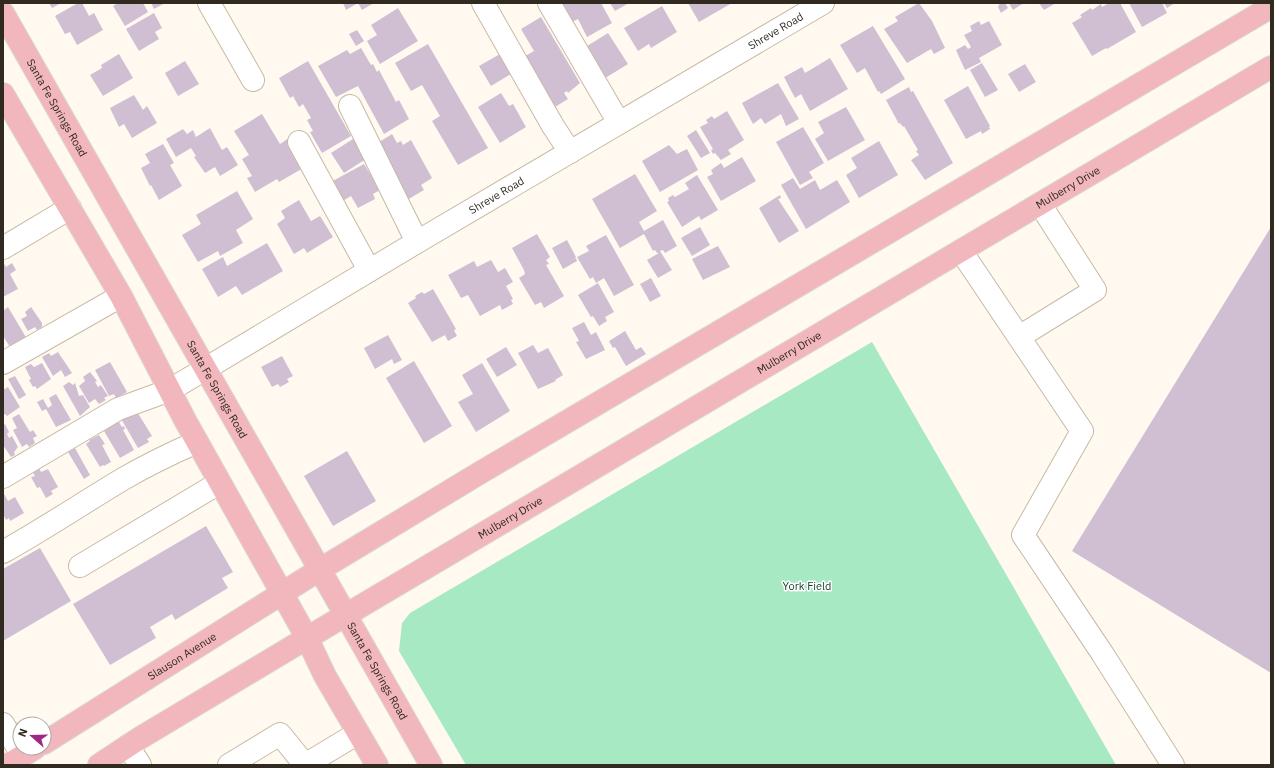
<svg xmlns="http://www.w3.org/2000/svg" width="1274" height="768" font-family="'IBM Plex Sans',sans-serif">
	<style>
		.green { fill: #a6e9c3 }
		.building { fill: #d0bfd3 }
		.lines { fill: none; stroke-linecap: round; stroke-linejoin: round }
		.minor-casing { stroke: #c8baa4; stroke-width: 24 }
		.major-casing { stroke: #dad9d7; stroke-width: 24 }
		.minor { stroke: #fff; stroke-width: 22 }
		.major { stroke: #f2b6bd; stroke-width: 22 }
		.labels { text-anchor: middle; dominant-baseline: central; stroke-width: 3; stroke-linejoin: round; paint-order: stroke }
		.street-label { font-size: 11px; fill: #302a21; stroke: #fff }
		.park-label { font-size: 11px; fill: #143a27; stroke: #fff }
	</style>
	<rect width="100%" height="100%" fill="#fff9f0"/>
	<polygon class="green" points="872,342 1116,765 466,765 399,651 402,623 410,613"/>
	<g class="building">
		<polygon points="49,3 61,3 52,8"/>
		<polygon points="78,3 82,3 89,16 94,13 103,30 77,45 70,32 65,34 55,16"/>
		<polygon points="118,3 143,3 148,12 125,26 113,6"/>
		<polygon points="151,3 165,3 154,9"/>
		<polygon points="343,3 374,3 362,10 358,3 346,10"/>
		<polygon points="559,3 601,3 612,23 587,37 578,19 570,23"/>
		<polygon points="610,3 629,3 615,11"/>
		<polygon points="688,3 732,3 699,22"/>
		<polygon points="919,3 932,21 945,48 934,54 931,49 907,63 884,29 898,21 895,17"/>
		<polygon points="1000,3 1005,3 1008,8 1001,13 998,7"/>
		<polygon points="1009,3 1024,3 1013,10"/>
		<polygon points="1039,3 1056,3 1044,10"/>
		<polygon points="1109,3 1120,3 1136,32 1107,49 1106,48 1092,56 1072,23 1082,17 1080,15 1091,8 1092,10 1101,4 1102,7"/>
		<polygon points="1129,3 1162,3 1167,13 1142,27"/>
		<polygon points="1164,3 1175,3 1167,8"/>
		<polygon points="662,6 677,32 651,48 649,44 638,51 624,28"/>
		<polygon points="398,8 418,41 380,64 367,41 377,35 371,25"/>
		<polygon points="154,13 162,28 155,32 159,39 139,51 126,29"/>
		<polygon points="541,17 580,83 568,93 567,91 564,93 568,99 555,107 525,56 534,51 521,29"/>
		<polygon points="979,21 981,25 989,21 1002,45 979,58 981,62 965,70 956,50 965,45 968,49 971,47 964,35 972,31 970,26"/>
		<polygon points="873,26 905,79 881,94 879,91 878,92 865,68 857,73 840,45"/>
		<polygon points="357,30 364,41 356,46 349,34"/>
		<polygon points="608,33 628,64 602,80 584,48"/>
		<polygon points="428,44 488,148 458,165 432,121 440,116 422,85 411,91 395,63"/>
		<polygon points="361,48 371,65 373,64 377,72 379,70 396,102 399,100 409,119 384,134 358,86 336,97 318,66 347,50 350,54"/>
		<polygon points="119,54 133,78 103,96 90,75 102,68 101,65"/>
		<polygon points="500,54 511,74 491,86 479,66"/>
		<polygon points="830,58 848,89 810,111 801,94 795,98 784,77 802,67 805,73"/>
		<polygon points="185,61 199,84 178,96 165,73"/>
		<polygon points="308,61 351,136 322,153 310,132 313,131 307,120 311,118 303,104 299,107 293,96 290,98 279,78"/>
		<polygon points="982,63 998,90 985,97 970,70"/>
		<polygon points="1025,64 1036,82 1019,92 1008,74"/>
		<polygon points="778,83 799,119 786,126 781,114 765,124 761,118 753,124 742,103"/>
		<polygon points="968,86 990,126 989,127 990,129 982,134 981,131 966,139 944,100"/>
		<polygon points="909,87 911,92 913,91 953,163 925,180 911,160 919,155 916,151 918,150 904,126 903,127 900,123 899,124 886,100"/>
		<polygon points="501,93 509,106 513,104 526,127 500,143 478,107"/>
		<polygon points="134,95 143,110 147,106 157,123 132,138 124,124 119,127 110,108"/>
		<polygon points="846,107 865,140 828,161 815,139 824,133 818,122"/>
		<polygon points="727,111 744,140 728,150 731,154 721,160 715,153 713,154 711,150 713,149 700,127 708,123 706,120 712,116 714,119"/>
		<polygon points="262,114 280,144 289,138 305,167 279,182 277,179 255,192 247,178 252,176 242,159 249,155 234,131"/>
		<polygon points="803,127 824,163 809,172 813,178 800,185 776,142"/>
		<polygon points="210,128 222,150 227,147 238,165 220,176 215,167 205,173 194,157 196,156 191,148 176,157 166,139 183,129 187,134 193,130 196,137"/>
		<polygon points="696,130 710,153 701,158 687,136"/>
		<polygon points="392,134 397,143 401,141 403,145 411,140 432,178 421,185 424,190 407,200 376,144"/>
		<polygon points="353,139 366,159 344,173 331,153"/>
		<polygon points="879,141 898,175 859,198 846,175 857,168 851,158"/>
		<polygon points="163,144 174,163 170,165 182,186 159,200 151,185 150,186 141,168 150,163 145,154"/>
		<polygon points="669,145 677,154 687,149 698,170 660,192 642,161"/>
		<polygon points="742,157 756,181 721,201 707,177 713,174 711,170 721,163 724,168"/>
		<polygon points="364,164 380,190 373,194 375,199 358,208 351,196 341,202 329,183"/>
		<polygon points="635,174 657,211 639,222 644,231 663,220 677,246 665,253 663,250 660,251 672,270 658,278 647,260 659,253 657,253 655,250 653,251 644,234 620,248 592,199"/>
		<polygon points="697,175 718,210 701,220 699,216 682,227 667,202 669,201 668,198 673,195 675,197 689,189 685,183"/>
		<polygon points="793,178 800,189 815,180 820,190 837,180 850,202 806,229 781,185"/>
		<polygon points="237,191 253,219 236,230 243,243 220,256 218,251 198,262 182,235 201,224 196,215"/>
		<polygon points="780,195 781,198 778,199 799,231 779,243 759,208"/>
		<polygon points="299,200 311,221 320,216 333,237 307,253 304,248 294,254 277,224 285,218 281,211"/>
		<polygon points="700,227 710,245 692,256 681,238"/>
		<polygon points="1271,227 1271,673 1072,551"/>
		<polygon points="537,234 550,257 546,260 549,264 546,265 564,296 544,308 541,302 535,305 519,278 525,274 524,270 512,248"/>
		<polygon points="606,235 634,285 614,296 604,278 596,283 593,277 590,279 577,257 589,251 586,246"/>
		<polygon points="567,240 576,257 574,259 576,258 577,261 563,269 552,248"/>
		<polygon points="267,243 283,271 242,295 236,286 218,297 202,269 223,257 227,266"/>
		<polygon points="718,246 730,267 703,280 692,259"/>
		<polygon points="491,260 498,272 505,268 513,282 506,286 513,299 511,300 513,304 502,310 500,305 480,316 468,295 461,298 448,275 474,261 477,267"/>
		<polygon points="3,262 6,267 12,263 16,270 10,274 18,289 3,297"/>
		<polygon points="651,278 661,296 650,302 640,284"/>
		<polygon points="598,283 614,312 605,317 607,321 599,326 593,316 591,317 578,295"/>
		<polygon points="433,289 456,329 454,330 457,336 448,341 445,335 432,342 408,303 416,298 415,296 422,292 424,294"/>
		<polygon points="8,307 27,339 10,347 3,336 3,311"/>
		<polygon points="31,307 42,323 42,327 37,330 35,327 28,331 21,319 27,316 25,312"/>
		<polygon points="584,322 591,335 596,332 605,350 586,359 576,342 579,341 572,328"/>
		<polygon points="625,331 636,350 641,347 646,354 626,366 615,347 613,348 609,341"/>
		<polygon points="388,335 402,360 394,364 392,359 375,369 364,348"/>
		<polygon points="533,345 538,353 548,348 563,375 555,380 556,381 538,389 518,353"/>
		<polygon points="506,347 517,365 497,377 486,359"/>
		<polygon points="58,352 72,373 65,377 61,370 53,376 42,357 49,353 51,356"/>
		<polygon points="282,356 293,376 287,379 289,382 280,387 278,384 272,387 261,367"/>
		<polygon points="414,361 452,426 424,443 386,378"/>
		<polygon points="110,362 127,392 116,398 114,394 109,396 95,370"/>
		<polygon points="42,363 51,379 37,389 35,386 33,387 29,380 31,379 25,367 31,364 34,367"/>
		<polygon points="482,363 510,411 476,432 458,402 473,394 462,375"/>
		<polygon points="90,372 97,381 95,382 98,387 101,385 108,396 104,398 106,400 99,404 95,399 89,403 79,386 85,381 83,377"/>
		<polygon points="15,376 26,395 19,399 8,379"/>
		<polygon points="69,382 73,385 75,383 79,396 83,395 90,407 80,416 63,386"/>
		<polygon points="8,387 20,407 7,416 5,414 3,415 3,390"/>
		<polygon points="56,394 71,420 56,427 46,409 42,411 37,402 43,399 48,408 52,405 49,398"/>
		<polygon points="136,410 152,436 147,439 149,442 138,448 120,417"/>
		<polygon points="19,414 30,432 33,430 37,436 33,438 35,443 29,447 27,444 22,447 13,430 17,428 12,418"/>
		<polygon points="117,419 122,427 124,426 125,429 123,430 134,450 120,458 104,431 106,430 104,427 108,425 109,427 111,426 109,424"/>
		<polygon points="5,424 9,432 7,434 9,438 12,436 18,447 14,452 15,455 11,457 3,445 3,425"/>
		<polygon points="99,435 105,444 102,445 111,462 104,466 103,465 100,467 86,444 90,441 89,440"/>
		<polygon points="75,448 90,475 84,479 68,452"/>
		<polygon points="347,451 376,501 333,526 304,476"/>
		<polygon points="39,467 41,472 48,469 58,487 51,491 53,494 46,498 40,487 37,488 31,477 35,476 32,471"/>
		<polygon points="3,492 8,501 15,497 24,513 10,521 9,518 6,520 3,514"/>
		<polygon points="206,526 233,572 222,578 228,588 175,620 172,614 150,627 156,638 110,665 73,604"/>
		<polygon points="40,548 71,601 3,641 3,569"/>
	</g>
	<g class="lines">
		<g class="minor-casing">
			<g id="minor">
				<polyline points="209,3 253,80"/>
				<polyline points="483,3 553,126 570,152"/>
				<polyline points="549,3 619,123"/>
				<polyline points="350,106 417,242"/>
				<polyline points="299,142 369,270"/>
				<polyline points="3,248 70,208"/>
				<polyline points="961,251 1082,431 1023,535 1102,653 1173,765"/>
				<polyline points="1019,337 1095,290 1040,204"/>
				<polyline points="3,363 121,296"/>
				<path id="s1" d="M3 477 118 409 170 390 417 242 823 3"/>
				<path d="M3 552C44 529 83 503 123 479 147 465 172 453 197 442"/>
				<polyline points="80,566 219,483"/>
				<polyline points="3,724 23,756"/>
				<polyline points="128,746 140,765"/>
				<polyline points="229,765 280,734 305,765 358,733"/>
			</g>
		</g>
		<g class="major-casing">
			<g id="major">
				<path id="s2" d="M3 13 431 765"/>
				<polyline points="3,94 121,296 185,420 307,638 325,676 377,765"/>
				<path id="s3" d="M44 743 319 570 483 471 1271 7"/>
				<polyline points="8,765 35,748"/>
				<path id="s4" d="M99 765 140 738 307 638 1271 67"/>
			</g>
		</g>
		<use href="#minor" class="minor"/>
		<use href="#major" class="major"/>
	</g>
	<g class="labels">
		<g class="street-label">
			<text stroke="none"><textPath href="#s1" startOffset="893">Shreve Road</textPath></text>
			<text stroke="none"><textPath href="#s2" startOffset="109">Santa Fe Springs Road</textPath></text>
			<text stroke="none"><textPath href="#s4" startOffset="1128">Mulberry Drive</textPath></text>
			<text stroke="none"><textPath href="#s1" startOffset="569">Shreve Road</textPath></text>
			<text stroke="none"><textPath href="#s4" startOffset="804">Mulberry Drive</textPath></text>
			<text stroke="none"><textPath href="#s2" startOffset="433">Santa Fe Springs Road</textPath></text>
			<text stroke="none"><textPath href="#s4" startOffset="480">Mulberry Drive</textPath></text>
			<text stroke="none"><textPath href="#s3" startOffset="163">Slauson Avenue</textPath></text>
			<text stroke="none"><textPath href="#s2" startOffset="757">Santa Fe Springs Road</textPath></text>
		</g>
		<g class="park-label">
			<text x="807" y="586">York Field</text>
		</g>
	</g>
	<rect width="1274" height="768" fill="none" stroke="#302a21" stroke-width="8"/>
	<g transform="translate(32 736) rotate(290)"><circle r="19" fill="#ffffff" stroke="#acaaa6"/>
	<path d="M0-3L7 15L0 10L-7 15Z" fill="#9d2984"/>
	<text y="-6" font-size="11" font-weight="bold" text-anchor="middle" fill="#302a21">N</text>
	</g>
</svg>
